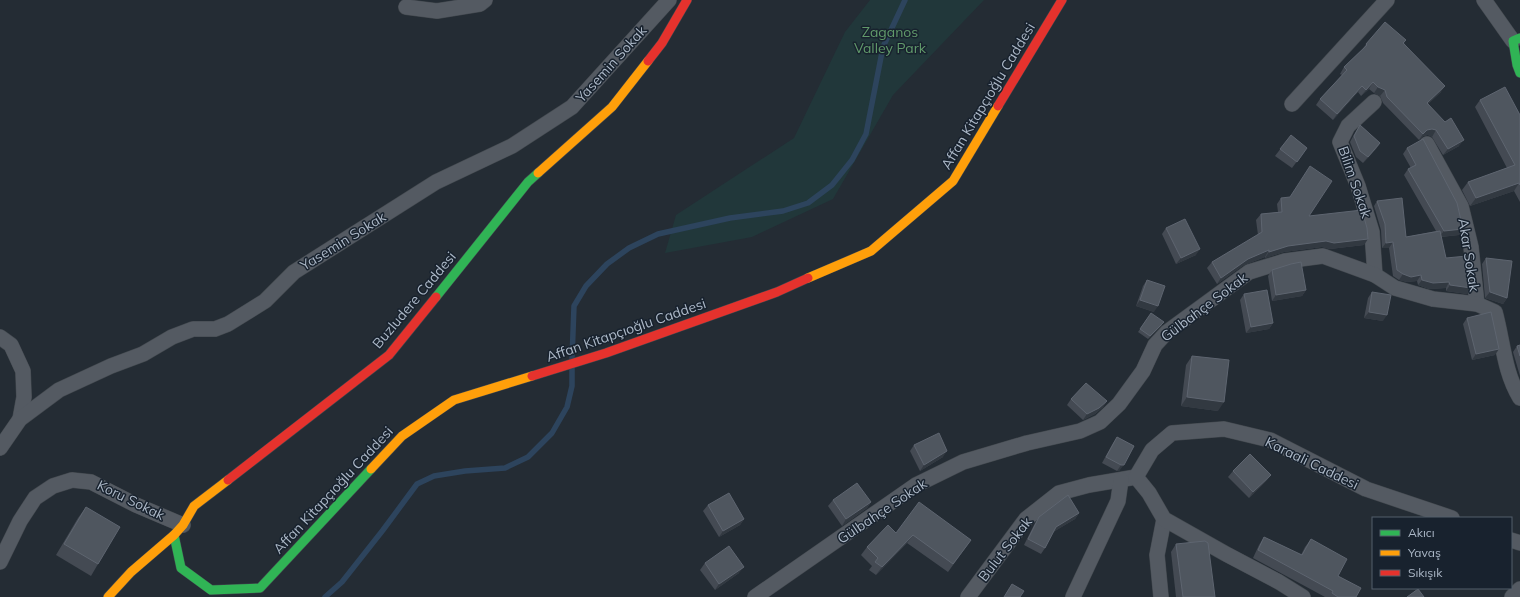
<svg xmlns="http://www.w3.org/2000/svg" width="1520" height="597" font-family="Mulish,sans-serif">
	<style>
		.green { fill: #21373a }
		.lines { fill: none; stroke-linecap: round; stroke-linejoin: round }
		.stream { stroke: #2d445d; stroke-width: 5.5 }
		.street-casing { stroke: #42484e; stroke-width: 16 }
		.fast-casing { stroke: #42484e; stroke-width: 10 }
		.slow-casing { stroke: #42484e; stroke-width: 10 }
		.jam-casing { stroke: #42484e; stroke-width: 10 }
		.street { stroke: #545a62; stroke-width: 15 }
		.fast { stroke: #30b455; stroke-width: 9 }
		.slow { stroke: #ff9f0a; stroke-width: 9 }
		.jam { stroke: #e5322d; stroke-width: 9 }
		.wall { fill: #444a53 }
		.shaded-wall { fill: #323941 }
		.building { fill: #4f565f; stroke: #5e6570 }
		.labels { text-anchor: middle; dominant-baseline: central; stroke-width: 3; stroke-linejoin: round; paint-order: stroke }
		.park-label { font-size: 14px; fill: #619a6b; stroke: #18222e }
		.street-label { font-size: 14px; fill: #acb8c7; stroke: #18222e }
	</style>
	<rect width="100%" height="100%" fill="#242c34"/>
	<polygon class="green" points="870,0 984,0 893,95 833,199 752,237 665,253 676,215 794,138 845,32"/>
	<g class="lines">
		<g class="stream">
			<polyline points="572,359 574,306 586,286 607,264 629,248 658,234 730,218 783,211 808,203 832,185 852,160 866,134 883,47 905,0"/>
			<polyline points="325,597 342,582 383,530 417,484 434,476 465,471 505,468 528,457 552,433 567,407 572,386 572,368"/>
		</g>
		<g class="street-casing">
			<g id="street">
				<polyline points="1484,0 1513,41"/>
				<polyline points="406,7 437,11 480,4 485,0"/>
				<polyline points="1374,102 1348,126 1340,142 1358,186 1372,232 1375,275"/>
				<polyline points="1292,104 1387,0"/>
				<polyline points="1427,144 1461,206 1471,247 1477,304"/>
				<polyline points="0,337 11,345 23,371 24,397 20,419"/>
				<polyline points="0,448 20,419 59,390 111,366 143,354 172,337 193,329 215,329 228,324 265,301 294,272 436,182 512,146 572,107 669,0"/>
				<polyline points="1511,540 1520,543"/>
				<polyline points="0,562 20,521 35,498 53,486 72,480 91,482 136,505 183,525"/>
				<path d="M755 597 916 485 963 462 1027 443 1080 431 1100 422 1119 404 1143 371 1155 345 1167 332 1249 272 1285 261 1323 256 1375 275 1395 288 1433 299 1477 304 1495 312C1503 341 1504 372 1520 398"/>
				<polyline points="968,597 1026,519 1059,493 1089,485 1136,477"/>
				<polyline points="1073,597 1118,501 1121,480"/>
				<polyline points="1161,597 1157,555 1164,519"/>
				<polyline points="1303,597 1279,582 1226,554 1164,519 1149,493 1136,477 1152,450 1172,433 1224,429 1270,440 1366,489 1452,518"/>
				<polyline points="1512,597 1520,589"/>
			</g>
		</g>
		<g class="fast-casing">
			<g id="fast">
				<polyline points="1520,38 1513,41 1517,65 1520,73"/>
				<polyline points="436,297 528,182 538,173"/>
				<polyline points="174,535 181,568 211,590 260,588 371,469"/>
			</g>
		</g>
		<g class="slow-casing">
			<g id="slow">
				<polyline points="538,173 612,107 648,61"/>
				<polyline points="808,278 871,251 953,181 998,106"/>
				<polyline points="371,469 402,436 454,400 532,376"/>
				<polyline points="108,597 131,572 174,535 183,525 194,506 228,480"/>
			</g>
		</g>
		<g class="jam-casing">
			<g id="jam">
				<polyline points="648,61 662,43 687,0"/>
				<polyline points="998,106 1062,0"/>
				<polyline points="532,376 606,353 777,292 808,278"/>
				<polyline points="228,480 389,355 436,297"/>
			</g>
		</g>
		<use href="#street" class="street"/>
		<use href="#fast" class="fast"/>
		<use href="#slow" class="slow"/>
		<use href="#jam" class="jam"/>
	</g>
	<g class="wall">
		<polygon points="1406,40 1404,43 1441,92 1428,104 1459,146 1443,155 1432,137 1428,135 1423,136 1419,140 1383,103 1380,96 1374,93 1369,89 1361,96 1358,92 1333,120 1316,105 1320,99 1342,75 1340,74 1344,67 1362,50 1366,44"/>
		<polygon points="1480,100 1520,115 1520,202 1514,191 1470,206 1462,190 1468,182 1507,168 1475,107"/>
		<polygon points="1360,125 1380,143 1376,149 1363,163 1356,157 1350,142 1356,131"/>
		<polygon points="1291,135 1307,148 1292,168 1275,156"/>
		<polygon points="1407,148 1463,229 1459,235 1441,237 1446,258 1471,288 1467,294 1446,291 1446,288 1429,289 1418,285 1417,281 1407,282 1399,280 1393,276 1389,248 1382,248 1381,230 1374,206 1377,201 1406,237 1436,231 1404,175 1408,169 1411,168 1403,154"/>
		<polygon points="1281,198 1309,216 1364,245 1330,249 1322,247 1284,252 1265,258 1265,257 1244,265 1217,284 1207,268 1212,262 1258,235 1256,220 1261,214 1278,212 1277,204"/>
		<polygon points="1166,228 1196,255 1176,264 1162,234"/>
		<polygon points="1486,258 1507,298 1503,304 1485,298 1482,264"/>
		<polygon points="1272,270 1306,290 1302,296 1272,301 1268,276"/>
		<polygon points="1147,280 1154,312 1136,306 1143,286"/>
		<polygon points="1372,292 1383,321 1364,318 1368,298"/>
		<polygon points="1244,294 1273,323 1269,329 1246,333 1240,300"/>
		<polygon points="1151,313 1162,325 1148,339 1138,332"/>
		<polygon points="1467,318 1495,355 1472,360 1463,324"/>
		<polygon points="1520,345 1520,376 1513,352 1517,346"/>
		<polygon points="1192,356 1218,411 1181,406 1186,365"/>
		<polygon points="1071,399 1107,401 1103,407 1095,414 1083,420 1067,405"/>
		<polygon points="1117,437 1134,446 1119,471 1117,471 1102,463 1113,443"/>
		<polygon points="914,445 943,457 920,471 910,451"/>
		<polygon points="1233,471 1271,475 1266,481 1249,498 1228,477"/>
		<polygon points="833,500 871,502 867,508 842,526 828,506"/>
		<polygon points="708,505 744,519 740,525 719,537 703,511"/>
		<polygon points="86,507 98,564 91,576 56,555 78,518"/>
		<polygon points="1079,513 1075,519 1053,532 1045,548 1041,554 1024,545 1035,523 1039,517"/>
		<polygon points="896,533 971,540 948,572 907,543 876,575 869,570 872,566 861,555 867,547"/>
		<polygon points="1264,537 1301,555 1305,547 1311,539 1338,576 1356,597 1325,597 1253,558 1259,545"/>
		<polygon points="1176,544 1215,597 1176,597 1171,552"/>
		<polygon points="705,563 739,573 715,590 700,570"/>
	</g>
	<g class="shaded-wall">
		<polygon points="1373,82 1369,89 1361,96 1366,90"/>
		<polygon points="1362,86 1358,92 1333,120 1337,114"/>
		<polygon points="1445,86 1441,92 1423,109 1427,103"/>
		<polygon points="1378,87 1385,90 1380,96 1374,93"/>
		<polygon points="1432,129 1436,130 1432,137 1428,135 1423,136 1419,140 1423,134 1427,130"/>
		<polygon points="1464,140 1459,146 1443,155 1448,149"/>
		<polygon points="1380,143 1376,149 1363,163 1368,157"/>
		<polygon points="1519,183 1514,191 1470,206 1476,198"/>
		<polygon points="1463,229 1459,235 1439,237 1444,231"/>
		<polygon points="1368,239 1364,245 1330,249 1322,247 1284,252 1265,258 1269,252 1288,246 1326,241"/>
		<polygon points="1393,242 1389,248 1382,248 1386,243"/>
		<polygon points="1200,249 1196,255 1176,264 1181,258"/>
		<polygon points="1269,250 1265,257 1244,265 1217,284 1221,278 1248,259"/>
		<polygon points="1403,274 1421,275 1417,281 1407,282 1399,280"/>
		<polygon points="1422,280 1449,282 1446,288 1429,289 1418,285"/>
		<polygon points="1450,285 1471,288 1467,294 1446,291"/>
		<polygon points="1306,290 1302,296 1272,301 1276,295"/>
		<polygon points="1490,292 1507,298 1503,304 1485,298"/>
		<polygon points="1140,300 1158,306 1154,312 1136,306"/>
		<polygon points="1369,312 1387,315 1383,321 1364,318"/>
		<polygon points="1273,323 1269,329 1246,333 1251,327"/>
		<polygon points="1499,349 1495,355 1472,360 1476,354"/>
		<polygon points="1187,397 1224,402 1218,411 1181,406"/>
		<polygon points="1107,401 1103,407 1095,414 1083,420 1087,414"/>
		<polygon points="947,451 943,457 920,471 924,465"/>
		<polygon points="1121,465 1124,465 1119,471 1117,471"/>
		<polygon points="1271,475 1266,481 1249,498 1253,492"/>
		<polygon points="871,502 867,508 842,526 846,519"/>
		<polygon points="1079,513 1075,519 1052,533 1056,527"/>
		<polygon points="744,519 740,525 719,537 723,531"/>
		<polygon points="913,535 907,543 876,575 882,567"/>
		<polygon points="744,567 739,573 715,590 719,584"/>
	</g>
	<g class="building">
		<polygon points="1385,22 1406,40 1403,43 1445,86 1427,103 1445,122 1451,118 1464,140 1448,149 1436,130 1432,129 1427,130 1423,134 1387,97 1385,90 1378,87 1373,82 1366,90 1362,86 1337,114 1320,99 1347,70 1344,67 1367,45 1366,44"/>
		<polygon points="1505,87 1520,115 1520,185 1519,183 1476,198 1468,182 1515,165 1480,100"/>
		<polygon points="1360,125 1380,143 1368,157 1360,151 1354,136"/>
		<polygon points="1291,135 1307,148 1297,162 1280,149"/>
		<polygon points="1423,139 1457,203 1463,229 1444,231 1408,169 1416,165 1407,148"/>
		<polygon points="1310,166 1332,181 1309,216 1362,210 1367,228 1368,239 1334,243 1326,241 1288,246 1269,252 1269,250 1248,259 1221,278 1212,262 1262,232 1261,214 1282,212 1281,198 1290,197"/>
		<polygon points="1402,198 1406,237 1440,231 1446,258 1467,256 1471,288 1450,285 1449,282 1433,283 1422,280 1421,275 1411,277 1403,274 1397,270 1393,242 1386,243 1385,224 1377,201"/>
		<polygon points="1185,219 1200,249 1181,258 1166,228"/>
		<polygon points="1486,258 1512,261 1507,298 1490,292"/>
		<polygon points="1301,262 1306,290 1276,295 1272,270 1291,264"/>
		<polygon points="1147,280 1165,286 1158,306 1140,300"/>
		<polygon points="1267,290 1273,323 1251,327 1244,294"/>
		<polygon points="1372,292 1391,295 1387,315 1369,312"/>
		<polygon points="1491,312 1499,349 1476,354 1467,318"/>
		<polygon points="1151,313 1164,322 1150,336 1140,329"/>
		<polygon points="1520,345 1520,356 1517,346"/>
		<polygon points="1192,356 1229,360 1224,402 1187,397"/>
		<polygon points="1086,383 1107,401 1099,408 1087,414 1071,399"/>
		<polygon points="939,433 947,451 924,465 914,445"/>
		<polygon points="1117,437 1134,446 1124,465 1121,465 1106,457"/>
		<polygon points="1250,454 1271,475 1253,492 1233,471"/>
		<polygon points="857,483 871,502 846,519 833,500"/>
		<polygon points="729,493 744,519 723,531 708,505"/>
		<polygon points="1068,495 1079,513 1056,527 1045,548 1028,539 1039,517"/>
		<polygon points="919,502 971,540 953,564 913,535 882,567 875,562 878,558 867,547 888,525 896,533"/>
		<polygon points="86,507 120,527 98,564 64,544"/>
		<polygon points="1264,537 1302,555 1311,539 1347,559 1338,576 1361,588 1356,597 1338,597 1332,593 1333,591 1258,550"/>
		<polygon points="1205,541 1208,543 1215,597 1183,597 1176,544"/>
		<polygon points="729,546 744,567 719,584 705,563"/>
		<polygon points="1012,584 1024,591 1020,597 1004,597"/>
		<polygon points="1418,589 1424,597 1407,597"/>
	</g>
	<g class="labels">
		<g class="park-label">
			<text x="890" y="32">Zaganos<tspan x="890" dy="16">Valley Park</tspan></text>
		</g>
		<g class="street-label">
			<text transform="translate(611 64) rotate(-48)">Yasemin Sokak</text>
			<text transform="translate(988 96) rotate(-59)">Affan Kitapçıoğlu Caddesi</text>
			<text transform="translate(1355 182) rotate(71)">Bilim Sokak</text>
			<text transform="translate(343 241) rotate(-32)">Yasemin Sokak</text>
			<text transform="translate(1469 255) rotate(81)">Akar Sokak</text>
			<text transform="translate(414 300) rotate(-50)">Buzludere Caddesi</text>
			<text transform="translate(1204 307) rotate(-37)">Gülbahçe Sokak</text>
			<text transform="translate(626 330) rotate(-19)">Affan Kitapçıoğlu Caddesi</text>
			<text transform="translate(1312 463) rotate(26)">Karaali Caddesi</text>
			<text transform="translate(333 490) rotate(-47)">Affan Kitapçıoğlu Caddesi</text>
			<text transform="translate(131 500) rotate(26)">Koru Sokak</text>
			<text transform="translate(882 511) rotate(-34)">Gülbahçe Sokak</text>
			<text transform="translate(1005 549) rotate(-52)">Bulut Sokak</text>
		</g>
	</g>
	<rect x="1372" y="517" width="140" height="72" fill="#18222e" stroke="#535e6b"/>
	<rect x="1380" y="530" width="20" height="6" fill="#30b455" stroke="#535e6b"/>
	<text x="1408" y="537" font-size="12" fill="#acb8c7">Akıcı</text>
	<rect x="1380" y="550" width="20" height="6" fill="#ff9f0a" stroke="#535e6b"/>
	<text x="1408" y="557" font-size="12" fill="#acb8c7">Yavaş</text>
	<rect x="1380" y="570" width="20" height="6" fill="#e5322d" stroke="#535e6b"/>
	<text x="1408" y="577" font-size="12" fill="#acb8c7">Sıkışık</text>
</svg>
